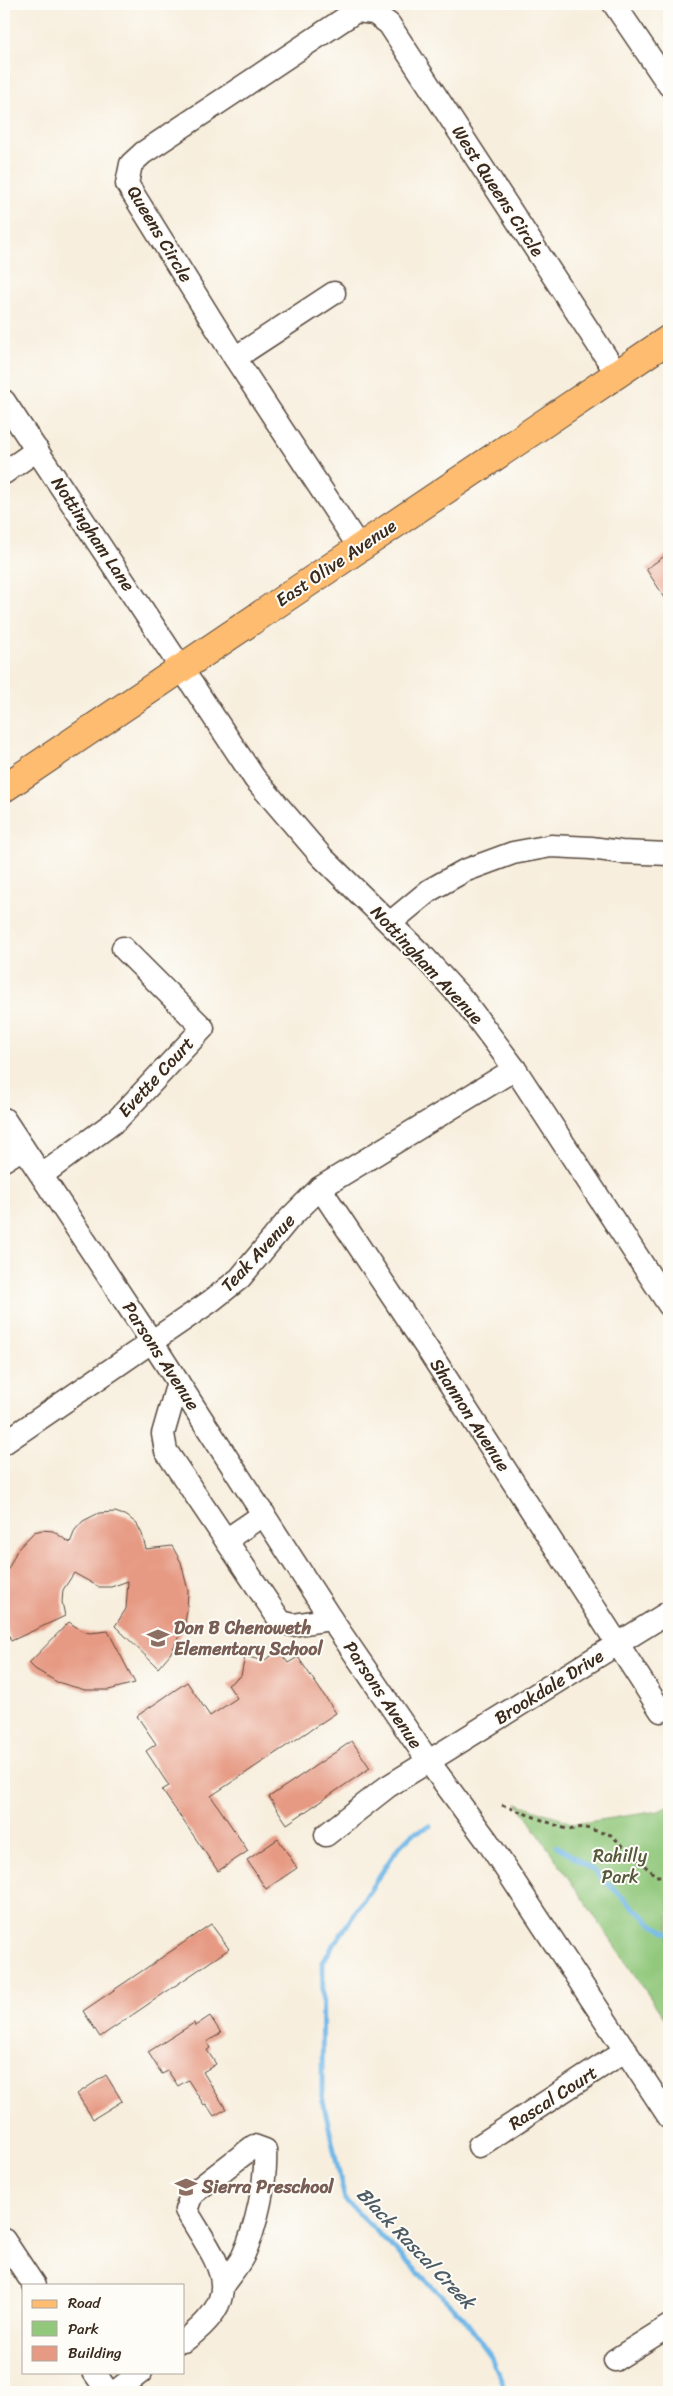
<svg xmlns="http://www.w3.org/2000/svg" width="673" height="2396" font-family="Sriracha,sans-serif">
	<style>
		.green { fill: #91c87b; stroke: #66794c }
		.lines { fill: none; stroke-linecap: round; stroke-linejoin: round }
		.stream { stroke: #6fb7e7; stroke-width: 5 }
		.building { fill: #e69a83 }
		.minor-casing { stroke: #57473b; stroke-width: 25 }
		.major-casing { stroke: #57473b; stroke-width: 30 }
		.path { stroke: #57473b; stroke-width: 3; stroke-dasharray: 4 4; stroke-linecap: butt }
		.minor { stroke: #fff; stroke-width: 22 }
		.major { stroke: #febc70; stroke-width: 28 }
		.labels { text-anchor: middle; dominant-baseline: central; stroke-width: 4; stroke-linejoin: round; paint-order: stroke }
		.street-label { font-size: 18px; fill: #3b2a1e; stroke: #fdfcf7 }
		.education-label { font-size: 18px; font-weight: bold; fill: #785e54; stroke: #fdfcf7; text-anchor: start }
		.park-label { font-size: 18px; fill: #55593a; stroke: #fdfcf7 }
		.water-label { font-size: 19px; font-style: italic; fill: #4d5b64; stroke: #fdfcf7 }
	</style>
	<rect width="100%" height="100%" fill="#fdfcf7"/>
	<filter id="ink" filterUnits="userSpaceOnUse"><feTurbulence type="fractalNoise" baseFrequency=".02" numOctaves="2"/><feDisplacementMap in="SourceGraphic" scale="10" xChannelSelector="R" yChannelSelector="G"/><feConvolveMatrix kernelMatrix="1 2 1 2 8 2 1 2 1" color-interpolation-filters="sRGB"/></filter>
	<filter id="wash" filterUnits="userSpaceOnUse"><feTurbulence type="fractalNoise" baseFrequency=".0096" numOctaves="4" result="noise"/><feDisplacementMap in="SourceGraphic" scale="20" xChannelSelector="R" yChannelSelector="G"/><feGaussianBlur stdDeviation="1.12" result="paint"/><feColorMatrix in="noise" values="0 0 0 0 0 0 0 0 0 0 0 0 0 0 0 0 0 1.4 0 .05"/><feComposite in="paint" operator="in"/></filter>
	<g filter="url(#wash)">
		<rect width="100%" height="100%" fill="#f7eedd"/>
		<polygon class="green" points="517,1803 574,1824 659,1811 669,1806 669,2025"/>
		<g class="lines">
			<g class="stream">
				<polyline points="430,1826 412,1834 398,1848 323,1961 322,2096 345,2200 463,2317 491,2356 506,2392"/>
				<polyline points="557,1846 594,1871 653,1925 669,1933"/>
			</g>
		</g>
		<g id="blocks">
			<g class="building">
				<polygon points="669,553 669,604 646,569"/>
				<polygon points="115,1512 127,1516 137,1524 142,1534 146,1549 172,1546 181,1562 188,1591 187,1610 184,1629 170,1654 158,1668 115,1626 126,1609 128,1581 111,1587 99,1587 74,1573 63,1590 62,1602 65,1616 11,1641 4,1621 4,1578 17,1550 34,1532 42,1530 53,1531 70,1543 75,1530 83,1521 99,1513"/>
				<polygon points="69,1622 82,1631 90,1633 108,1631 135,1683 109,1690 85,1690 57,1682 35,1669 29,1663"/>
				<polygon points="279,1651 288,1663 298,1657 336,1713 211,1796 248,1851 218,1871 162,1790 169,1786 146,1751 156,1744 137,1716 187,1682 210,1716 237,1698 228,1685 241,1676 245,1656 263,1661"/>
				<polygon points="352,1741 370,1768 287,1824 269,1797"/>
				<polygon points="278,1839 297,1868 266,1889 247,1860"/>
				<polygon points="211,1924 229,1949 100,2037 83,2011"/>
				<polygon points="210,2016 221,2033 207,2042 210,2048 207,2050 216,2064 203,2072 226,2109 214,2116 206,2104 204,2105 188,2080 178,2086 168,2071 162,2074 148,2052 194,2023 195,2026"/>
				<polygon points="106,2075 122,2101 93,2119 77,2094"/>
			</g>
		</g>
	</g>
	<g filter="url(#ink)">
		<use href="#blocks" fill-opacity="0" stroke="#57473b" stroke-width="1"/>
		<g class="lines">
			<g class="minor-casing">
				<g id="minor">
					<polyline points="614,4 669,85"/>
					<polyline points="235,358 334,293"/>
					<polyline points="4,401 255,779 322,857 425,958 465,1002 515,1069 669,1305"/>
					<polyline points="4,473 37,450"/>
					<polyline points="359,547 235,358 127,184 131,164 143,153 356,11 374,13 389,24 617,374"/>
					<polyline points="390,923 430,890 464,871 513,853 551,846 591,848 621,852 669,854"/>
					<polyline points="4,1119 152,1342 331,1619 429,1762 488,1842 669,2117"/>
					<polyline points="4,1160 23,1148"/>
					<polyline points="42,1175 117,1120 203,1028 123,948"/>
					<polyline points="320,1188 430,1353 661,1711"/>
					<polyline points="178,1382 163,1434 166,1451 281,1622 293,1625 331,1619"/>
					<polyline points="4,1443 211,1301 240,1278 288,1220 320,1188 515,1069"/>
					<polyline points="226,1540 264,1514"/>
					<polyline points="326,1835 387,1787 669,1612"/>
					<polyline points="479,2146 626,2050"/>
					<polyline points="4,2240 34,2285"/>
					<path d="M184 2341C249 2293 218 2265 186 2210L192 2194 254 2146 265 2150C267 2180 256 2228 243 2256 238 2266 229 2276 223 2285"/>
					<polyline points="615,2360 669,2326"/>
					<polyline points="94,2372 108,2392"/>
					<polyline points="115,2392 141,2372"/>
				</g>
			</g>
			<g class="major-casing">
				<polyline id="major" points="4,788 669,339"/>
			</g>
			<polyline class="path" points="502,1805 569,1830 582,1827 611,1835 656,1876 669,1876"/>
			<use href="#minor" class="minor"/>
			<use href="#major" class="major"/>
		</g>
	</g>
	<defs>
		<g id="school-bare" transform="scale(1.725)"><path d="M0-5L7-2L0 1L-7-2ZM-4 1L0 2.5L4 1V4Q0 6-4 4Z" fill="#8d6e63" stroke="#fdfcf7" stroke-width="2.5" paint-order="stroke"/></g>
	</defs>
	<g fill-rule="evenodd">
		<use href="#school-bare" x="158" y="1638"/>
		<use href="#school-bare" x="186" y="2187"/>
	</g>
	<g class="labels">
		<g class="street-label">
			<text transform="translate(498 191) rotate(57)">West Queens Circle</text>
			<text transform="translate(160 234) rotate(59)">Queens Circle</text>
			<text transform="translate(93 534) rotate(56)">Nottingham Lane</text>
			<text transform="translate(336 563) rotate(-34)">East Olive Avenue</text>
			<text transform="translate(427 965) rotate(47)">Nottingham Avenue</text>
			<text transform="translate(156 1077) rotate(-47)">Evette Court</text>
			<text transform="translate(258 1253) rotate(-47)">Teak Avenue</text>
			<text transform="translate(161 1356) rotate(57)">Parsons Avenue</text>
			<text transform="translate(470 1415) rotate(57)">Shannon Avenue</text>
			<text transform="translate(549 1687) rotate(-32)">Brookdale Drive</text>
			<text transform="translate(383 1695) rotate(56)">Parsons Avenue</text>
			<text transform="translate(553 2098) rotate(-33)">Rascal Court</text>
		</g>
		<g class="education-label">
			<text x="174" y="1628">Don B Chenoweth<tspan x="174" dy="21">Elementary School</tspan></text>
			<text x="202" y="2187">Sierra Preschool</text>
		</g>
		<g class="park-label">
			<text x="620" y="1856">Rahilly<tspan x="620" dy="21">Park</tspan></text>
		</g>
		<g class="water-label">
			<text transform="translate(416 2248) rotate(46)">Black Rascal Creek</text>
		</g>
	</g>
	<rect width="673" height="2396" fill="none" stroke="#fdfcf7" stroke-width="20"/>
	<rect x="22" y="2284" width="162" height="90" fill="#fdfcf7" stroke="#afa8a0"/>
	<rect x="32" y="2300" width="25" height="8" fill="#febc70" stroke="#afa8a0"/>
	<text x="68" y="2308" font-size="15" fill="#3b2a1e">Road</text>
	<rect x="32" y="2321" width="25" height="15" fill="#91c87b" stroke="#afa8a0"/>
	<text x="68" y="2334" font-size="15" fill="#3b2a1e">Park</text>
	<rect x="32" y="2346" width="25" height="15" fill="#e69a83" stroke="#afa8a0"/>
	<text x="68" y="2358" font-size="15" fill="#3b2a1e">Building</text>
</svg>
